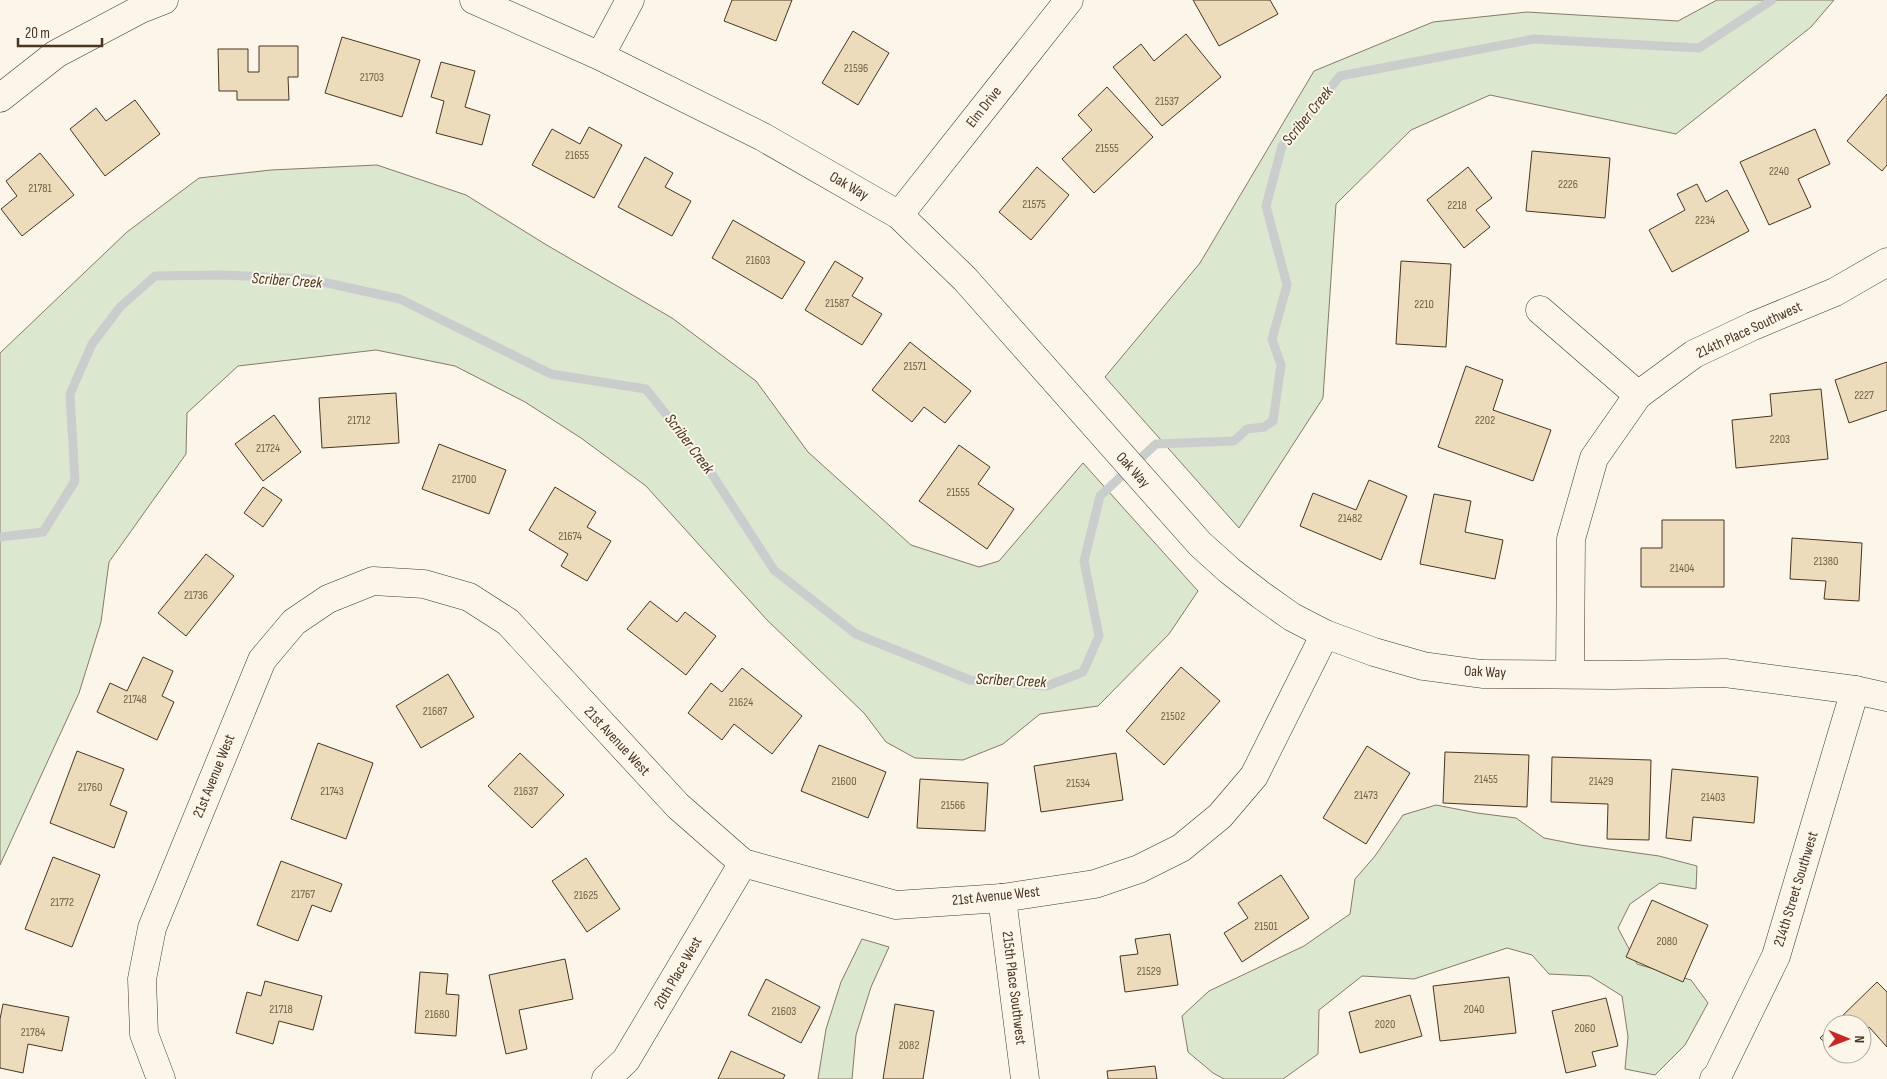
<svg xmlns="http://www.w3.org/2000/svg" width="1887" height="1079" font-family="'Sofia Sans Condensed',sans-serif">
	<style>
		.green { fill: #dce7d0; stroke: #887966 }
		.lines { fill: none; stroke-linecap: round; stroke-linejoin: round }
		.stream { stroke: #c9cecd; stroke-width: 9 }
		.building { fill: #ecdcbc; stroke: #4a3520 }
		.minor-casing { stroke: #4a3520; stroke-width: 29 }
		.minor { stroke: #fbf6e9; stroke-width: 28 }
		.labels { text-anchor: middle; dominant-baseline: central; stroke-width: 4; stroke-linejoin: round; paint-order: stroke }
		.number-label { font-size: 12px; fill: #725f47 }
		.street-label { font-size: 15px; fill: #4a3520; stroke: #fbf6e9 }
		.water-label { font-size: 16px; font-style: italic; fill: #4a3520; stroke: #fbf6e9 }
	</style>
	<rect width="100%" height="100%" fill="#fbf6e9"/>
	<g class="green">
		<polygon points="1717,0 1834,0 1811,27 1676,134 1490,95 1411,130 1336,204 1323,398 1239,528 1105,377 1200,263 1314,71 1433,22 1527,12 1678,21"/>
		<polygon points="377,165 466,195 545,244 672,318 756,381 808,452 911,545 979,567 999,561 1083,463 1198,591 1169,634 1098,706 1040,714 1003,744 963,760 915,758 886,742 864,713 767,620 646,486 581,438 525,402 455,366 376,350 238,366 187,413 186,454 109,562 101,622 79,693 0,865 0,353 127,232 199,178 271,170"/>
		<polygon points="1436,805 1477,813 1516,818 1544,838 1580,845 1659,856 1697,866 1696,889 1660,883 1630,904 1618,928 1637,964 1691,980 1708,1003 1685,1045 1655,1075 1625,1069 1628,1037 1622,996 1590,976 1549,974 1532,955 1507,948 1414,979 1362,976 1319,1010 1318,1054 1283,1079 1224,1079 1213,1073 1188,1052 1182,1016 1209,991 1304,946 1350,914 1355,879 1375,856 1403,815"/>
		<polygon points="862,939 889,947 871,987 856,1035 852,1079 818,1079 826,1029 841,982"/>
	</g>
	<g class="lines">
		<polyline class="stream" points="0,537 43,532 75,481 70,394 92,344 120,307 155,276 222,275 309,279 400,299 551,374 646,389 704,462 774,570 856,634 970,680 1047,686 1083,672 1099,636 1084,561 1100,496 1156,444 1234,441 1247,429 1264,427 1273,421 1281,365 1272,339 1287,285 1266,206 1282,146 1340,76 1534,39 1699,48 1772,0"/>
	</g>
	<g class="building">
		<polygon points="732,0 792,0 776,41 724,21"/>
		<polygon points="1193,0 1270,0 1278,14 1219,46"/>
		<polygon points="853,31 889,53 858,105 822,83"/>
		<polygon points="1186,34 1221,77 1162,126 1113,67 1141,44 1154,61"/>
		<polygon points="342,37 420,60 402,117 325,93"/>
		<polygon points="259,46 298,46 298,77 288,77 289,100 237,100 237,91 219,91 218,49 248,49 248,72 259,72"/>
		<polygon points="441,62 475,71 465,107 490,115 482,145 436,133 444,101 431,97"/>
		<polygon points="1107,87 1153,137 1094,193 1062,159 1092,130 1078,115"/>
		<polygon points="1887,94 1887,165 1882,171 1847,141"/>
		<polygon points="135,100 160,134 105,176 70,129 96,108 106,121"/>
		<polygon points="589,127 622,145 594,198 532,165 552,129 580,144"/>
		<polygon points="1815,129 1830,164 1798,179 1811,207 1769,225 1740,162"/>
		<polygon points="1532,151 1610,158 1605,218 1526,211"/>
		<polygon points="40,153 74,195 22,236 1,209 17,196 6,181"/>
		<polygon points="645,157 673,173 665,187 691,201 672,236 618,207"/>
		<polygon points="1037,167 1069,195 1031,240 999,212"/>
		<polygon points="1468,167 1492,198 1476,210 1490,227 1464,248 1427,200"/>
		<polygon points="1697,184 1706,202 1727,190 1749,231 1672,272 1649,230 1685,210 1677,194"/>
		<polygon points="733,220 805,262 782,299 712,258"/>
		<polygon points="835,261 863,278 852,296 882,314 862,345 805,310"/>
		<polygon points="1401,261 1451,264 1446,347 1396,344"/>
		<polygon points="910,342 971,391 945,423 924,407 912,422 872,390"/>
		<polygon points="1887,362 1887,410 1849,423 1835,380"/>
		<polygon points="1466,366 1503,380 1493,410 1551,430 1533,481 1438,447"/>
		<polygon points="1821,389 1828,459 1736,468 1732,420 1772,416 1770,394"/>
		<polygon points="396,393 399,443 322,448 319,398"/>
		<polygon points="274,415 301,452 263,481 235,444"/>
		<polygon points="439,444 506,470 489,514 422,489"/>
		<polygon points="959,445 990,467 978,484 1014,509 987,549 919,501"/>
		<polygon points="1369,480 1407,496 1381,560 1300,526 1313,493 1356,510"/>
		<polygon points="263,487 282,500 263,527 244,513"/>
		<polygon points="555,487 596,512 587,527 611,541 587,581 561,566 568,554 529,530"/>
		<polygon points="1434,494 1471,501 1465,532 1503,540 1495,579 1420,564"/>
		<polygon points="1662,520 1724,520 1724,587 1641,587 1641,548 1662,548"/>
		<polygon points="1792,538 1862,543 1859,601 1824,599 1826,581 1790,579"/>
		<polygon points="206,554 234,576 186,636 158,613"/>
		<polygon points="650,601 677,622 685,612 716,636 686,675 627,629"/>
		<polygon points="143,657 173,671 162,696 174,702 157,740 97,712 110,683 127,691"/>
		<polygon points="1181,667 1220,701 1164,765 1126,731"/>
		<polygon points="742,668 802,716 772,754 734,724 722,740 688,713 711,683 722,692"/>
		<polygon points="448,674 474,717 421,748 396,706"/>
		<polygon points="318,743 373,763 346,839 291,819"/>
		<polygon points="819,745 886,772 868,818 801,791"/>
		<polygon points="1367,746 1410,773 1366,844 1323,818"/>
		<polygon points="77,751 124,769 110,805 127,812 114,848 50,823"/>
		<polygon points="1445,752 1529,755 1527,807 1443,803"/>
		<polygon points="520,753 564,795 532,828 488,786"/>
		<polygon points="1116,753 1123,800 1041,812 1034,766"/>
		<polygon points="1552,757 1651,760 1649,840 1607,839 1608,804 1551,802"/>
		<polygon points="1672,769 1758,777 1754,823 1693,817 1691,841 1666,838"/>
		<polygon points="920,779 988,783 985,831 917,828"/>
		<polygon points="53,857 100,875 72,947 25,929"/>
		<polygon points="586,858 620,909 587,932 552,881"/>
		<polygon points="281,861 342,884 331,912 312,905 298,941 257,925"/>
		<polygon points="1281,875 1309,918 1242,962 1224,933 1248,918 1238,903"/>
		<polygon points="1652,900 1708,925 1683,982 1626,957"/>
		<polygon points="1170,934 1178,985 1125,992 1120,956 1138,954 1135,939"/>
		<polygon points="565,959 573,999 519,1010 527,1049 506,1054 489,975"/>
		<polygon points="420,972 448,974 446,994 459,995 456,1036 415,1033"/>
		<polygon points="1509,977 1516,1033 1440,1041 1433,986"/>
		<polygon points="766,979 820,1007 801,1043 748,1015"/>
		<polygon points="265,981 322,996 313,1030 279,1021 273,1044 236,1033 247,992 261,996"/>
		<polygon points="1877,982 1887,992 1887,1047 1869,1027 1862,1034 1862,1024 1834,1024"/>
		<polygon points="1410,995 1422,1036 1360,1053 1349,1012"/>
		<polygon points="1606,998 1618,1046 1592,1052 1596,1066 1566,1073 1552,1011"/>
		<polygon points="3,1004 69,1017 62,1051 28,1044 23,1073 0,1068 0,1019"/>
		<polygon points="895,1004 934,1011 923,1079 883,1079"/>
		<polygon points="1832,1026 1832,1049 1820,1038"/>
		<polygon points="731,1051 785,1075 783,1079 718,1079"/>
		<polygon points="1155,1066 1157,1079 1108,1079 1107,1071"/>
	</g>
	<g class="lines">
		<g class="minor-casing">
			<g id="minor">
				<polyline points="474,0 600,56 763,137 899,215 965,279 1200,544 1230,571 1261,595 1292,617 1325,634 1374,652 1423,666 1482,674 1612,675 1725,673 1855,690 1887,697"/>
				<polyline points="600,56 630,0"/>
				<polyline points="0,98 56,54 141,9 164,0"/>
				<polyline points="899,215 1069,0"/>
				<polyline points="1540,310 1638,395"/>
				<polyline points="1570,674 1571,539 1594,458 1638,395 1694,354 1753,326 1835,292 1887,262"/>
				<polyline points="1002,898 1025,1079"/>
				<polyline points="161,1079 144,1034 142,979 152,928 262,660 294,622 328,599 373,581 424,584 469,597 508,622 678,806 743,863 896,905 1002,898 1095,884 1139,869 1181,848 1220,816 1254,776 1325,634"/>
				<polyline points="606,1079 626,1060 743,863"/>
				<polyline points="1714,1079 1717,1077 1776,956 1855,690"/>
			</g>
		</g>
		<use href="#minor" class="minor"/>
	</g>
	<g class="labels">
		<g class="number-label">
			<text x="856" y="68">21596</text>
			<text x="372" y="77">21703</text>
			<text x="1167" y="101">21537</text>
			<text x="1107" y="148">21555</text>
			<text x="577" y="155">21655</text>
			<text x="1779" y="171">2240</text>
			<text x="1568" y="184">2226</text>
			<text x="40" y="188">21781</text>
			<text x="1034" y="204">21575</text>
			<text x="1457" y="205">2218</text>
			<text x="1705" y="220">2234</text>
			<text x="758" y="260">21603</text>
			<text x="837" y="303">21587</text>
			<text x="1424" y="304">2210</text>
			<text x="915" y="366">21571</text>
			<text x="1864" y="395">2227</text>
			<text x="359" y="420">21712</text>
			<text x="1485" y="420">2202</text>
			<text x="1780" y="439">2203</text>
			<text x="268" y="448">21724</text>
			<text x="464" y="479">21700</text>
			<text x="958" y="492">21555</text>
			<text x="1350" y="518">21482</text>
			<text x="570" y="536">21674</text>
			<text x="1826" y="561">21380</text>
			<text x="1682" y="568">21404</text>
			<text x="196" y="595">21736</text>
			<text x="135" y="699">21748</text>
			<text x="741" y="702">21624</text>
			<text x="435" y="711">21687</text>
			<text x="1173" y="716">21502</text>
			<text x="1486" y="779">21455</text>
			<text x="844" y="781">21600</text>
			<text x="1601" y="781">21429</text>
			<text x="1078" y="783">21534</text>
			<text x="90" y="787">21760</text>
			<text x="332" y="791">21743</text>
			<text x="526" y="791">21637</text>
			<text x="1366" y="795">21473</text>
			<text x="1713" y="797">21403</text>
			<text x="953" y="805">21566</text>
			<text x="303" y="894">21767</text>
			<text x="586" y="895">21625</text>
			<text x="62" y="902">21772</text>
			<text x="1266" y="926">21501</text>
			<text x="1667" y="941">2080</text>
			<text x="1149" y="971">21529</text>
			<text x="281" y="1009">21718</text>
			<text x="1474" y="1009">2040</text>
			<text x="784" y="1011">21603</text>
			<text x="437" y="1014">21680</text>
			<text x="1385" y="1024">2020</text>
			<text x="1585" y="1028">2060</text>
			<text x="33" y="1032">21784</text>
			<text x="909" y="1045">2082</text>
		</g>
		<g class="street-label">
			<text transform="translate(984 107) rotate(-52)">Elm Drive</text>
			<text transform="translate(849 186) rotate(30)">Oak Way</text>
			<text transform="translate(1749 330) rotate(-25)">214th Place Southwest</text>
			<text transform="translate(1133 470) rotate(48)">Oak Way</text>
			<text transform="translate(1485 672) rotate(3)">Oak Way</text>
			<text transform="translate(617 741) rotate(47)">21st Avenue West</text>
			<text transform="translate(214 776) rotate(-68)">21st Avenue West</text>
			<text transform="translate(1796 889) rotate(-73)">214th Street Southwest</text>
			<text transform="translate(996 896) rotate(-6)">21st Avenue West</text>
			<text transform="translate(678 973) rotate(-60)">20th Place West</text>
			<text transform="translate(1014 988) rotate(83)">215th Place Southwest</text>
		</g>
		<g class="water-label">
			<text transform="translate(1308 116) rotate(-51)">Scriber Creek</text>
			<text transform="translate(287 281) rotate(4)">Scriber Creek</text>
			<text transform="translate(689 444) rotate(53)">Scriber Creek</text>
			<text transform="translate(1011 681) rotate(3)">Scriber Creek</text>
		</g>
	</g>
	<g transform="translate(1847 1039) rotate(91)"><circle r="24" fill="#fbf6e9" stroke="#b4a999"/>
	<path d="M0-4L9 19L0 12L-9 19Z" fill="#c62828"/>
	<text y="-8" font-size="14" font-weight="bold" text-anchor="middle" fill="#4a3520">N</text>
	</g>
	<path d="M18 38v8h84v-8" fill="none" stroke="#4a3520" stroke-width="2.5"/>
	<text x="25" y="38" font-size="15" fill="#4a3520" stroke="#fbf6e9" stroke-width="4" paint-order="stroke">20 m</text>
</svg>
